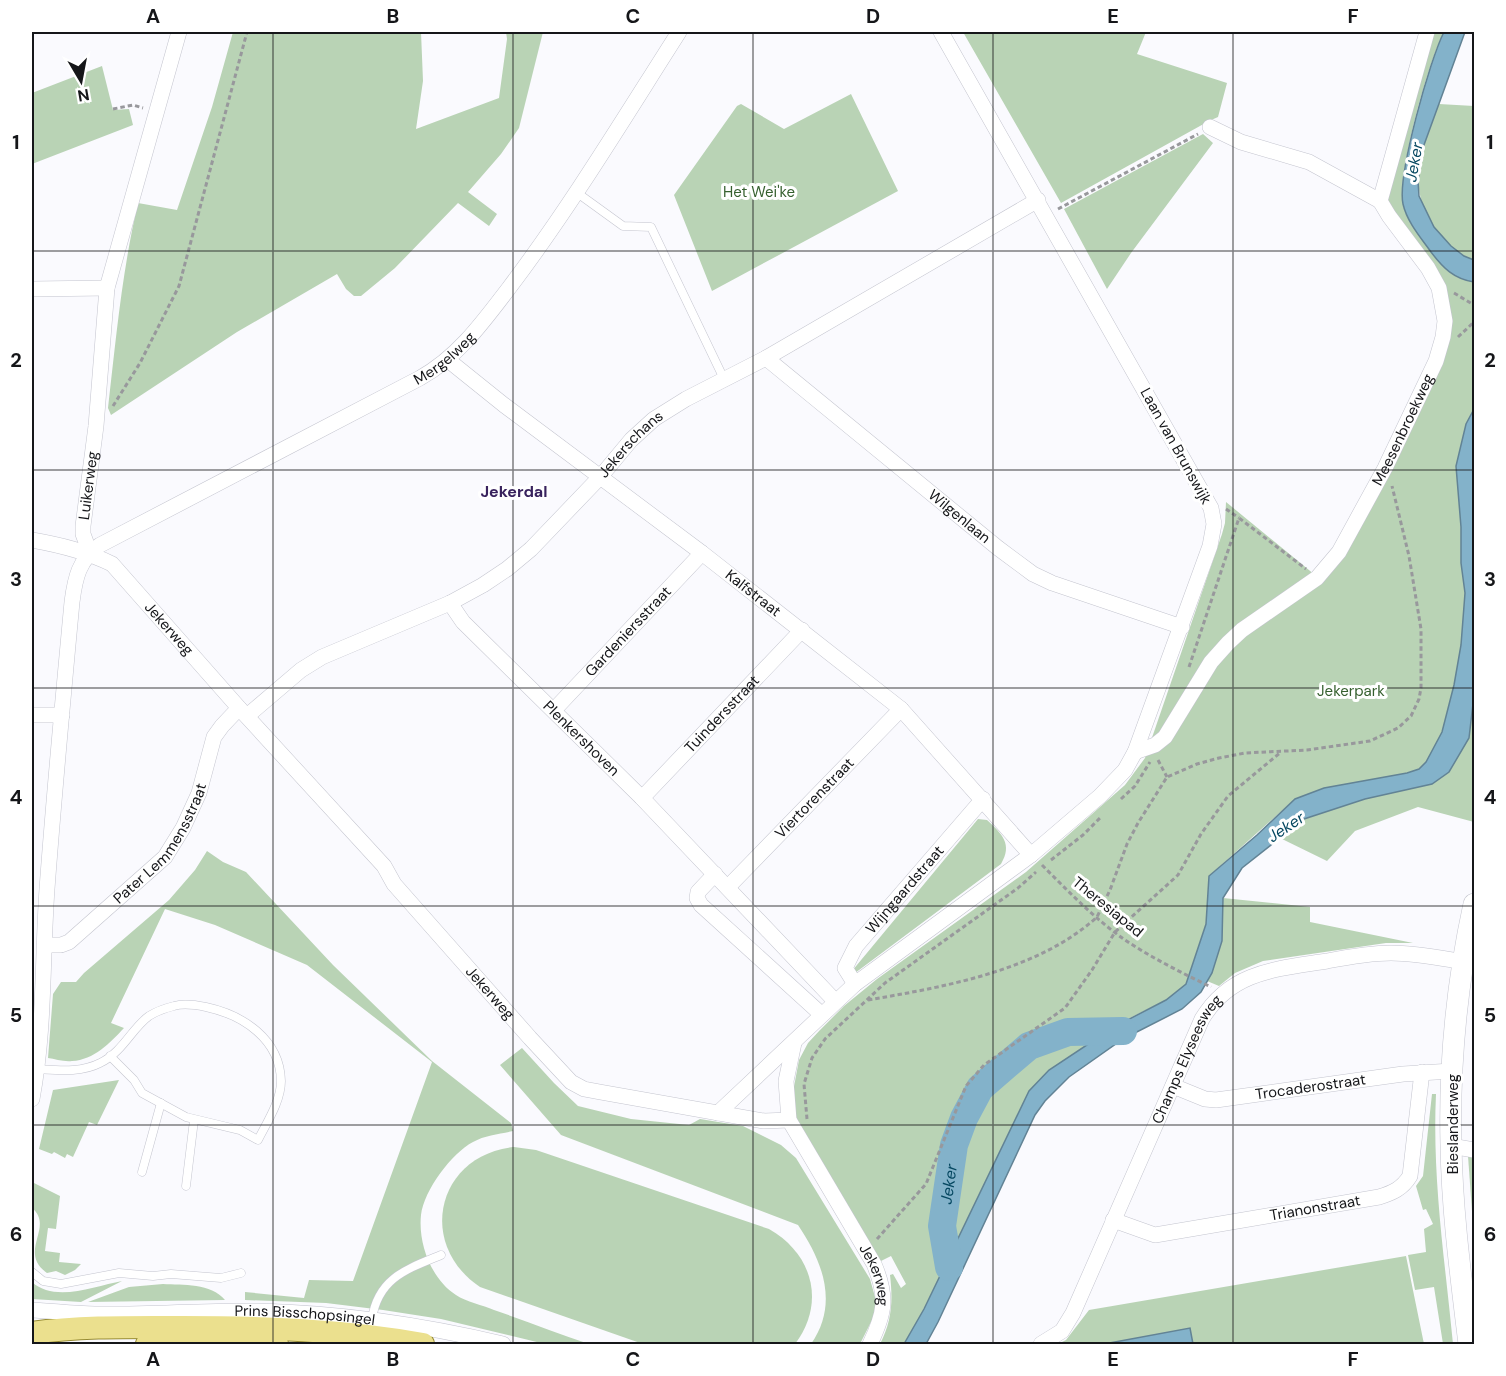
<svg xmlns="http://www.w3.org/2000/svg" width="1506" height="1376" font-family="'DM Sans',sans-serif">
	<style>
		.green { fill: #b9d3b5 }
		.water { fill: #83b2ca; stroke: #628395; stroke-width: 1.5 }
		.lines { fill: none; stroke-linecap: round; stroke-linejoin: round }
		.river { stroke: #83b2ca; stroke-width: 28 }
		.lane-casing { stroke: #c4c5cf; stroke-width: 9 }
		.street-casing { stroke: #c4c5cf; stroke-width: 16 }
		.secondary-casing { stroke: #c4c5cf; stroke-width: 22 }
		.primary-casing { stroke: #978c34; stroke-width: 24 }
		.path { stroke: #98989c; stroke-width: 3; stroke-dasharray: 4.5 3; stroke-linecap: butt }
		.lane { stroke: #fff; stroke-width: 8 }
		.street { stroke: #fff; stroke-width: 15 }
		.secondary { stroke: #fff; stroke-width: 21 }
		.primary { stroke: #ebe08e; stroke-width: 22 }
		.grid { fill: none; stroke: #151619; stroke-width: 1.5; stroke-opacity: 0.55 }
		.labels { text-anchor: middle; dominant-baseline: central; stroke-width: 6; stroke-linejoin: round; paint-order: stroke }
		.park-label { font-size: 15px; fill: #36602f; stroke: #fff }
		.street-label { font-size: 15px; fill: #151619; stroke: #fff }
		.water-label { font-size: 16px; font-style: italic; fill: #064861; stroke: #fff }
		.neighbourhood-label { font-size: 16px; font-weight: bold; fill: #39235d; stroke: #fff }
		.neatline { fill: none; stroke: #151619; stroke-width: 2 }
		.grid-label { font-size: 20px; text-anchor: middle; font-weight: bold; fill: #151619 }
	</style>
	<rect width="100%" height="100%" fill="#fafafe"/>
	<g class="green">
		<path d="M233 32H421L423 81 416 129 499 98 507 39 506 32H543L519 128 501 154 468 192 497 214 489 226 458 203 395 268 361 296H354L346 289 337 274 237 332 111 415 108 408C116 339 122 271 138 203L177 210 212 107Z"/>
		<polygon points="963,32 1146,32 1137,54 1227,83 1218,117 1209,121 1061,203"/>
		<path d="M1432 32H1444C1429 59 1397 174 1403 204 1407 225 1425 241 1439 256 1451 268 1457 279 1474 282V822L1418 807 1355 831 1327 861 1280 838 1304 819 1295 799 1209 876 1206 924 1186 984 1166 1000 1122 1022 1014 1122 924 1309 904 1344H880C892 1321 893 1301 890 1275L893 1274 901 1288 906 1284 891 1256 879 1262 794 1115 792 1097 799 1060 808 1043 820 1030 844 1006 877 979 1026 872 1125 785 1145 758 1222 534 1225 523 1226 502 1315 575 1329 560 1427 370 1446 298 1388 203 1387 194Z"/>
		<polygon points="102,66 113,110 129,109 133,125 32,164 32,93"/>
		<polygon points="851,94 898,191 712,291 674,195 737,106 741,104 784,129"/>
		<path d="M1439 104 1474 106V260C1463 259 1452 247 1444 239 1403 193 1419 156 1439 104Z"/>
		<polygon points="1203,134 1213,143 1131,253 1107,289 1064,209"/>
		<path d="M978 819 987 820C1002 834 1013 844 1001 864L855 973 852 971Z"/>
		<path d="M207 851 223 862 246 872 333 965 432 1061 511 1123 513 1131C500 1134 485 1135 473 1142 452 1153 424 1190 421 1215 418 1243 431 1279 456 1295 466 1302 483 1305 494 1310 526 1321 557 1333 589 1344H545L441 1319 383 1310 326 1303 245 1300V1292L304 1298 309 1280 353 1281 432 1062 307 965 215 925 165 909 111 1023 124 1028C110 1043 94 1060 72 1061 64 1062 55 1059 48 1058L53 994 61 982H76L84 973 169 900 195 870Z"/>
		<path d="M1223 898 1310 907V922L1413 943H1386L1263 961 1235 973 1219 986 1207 981C1222 955 1222 927 1223 898Z"/>
		<path d="M522 1048 554 1083 578 1106 631 1119 689 1125 700 1119 743 1126 781 1145 796 1158 870 1279 877 1304 873 1318 860 1344H811C839 1304 823 1262 798 1225L561 1135 500 1065Z"/>
		<polygon points="119,1080 97,1125 89,1122 73,1157 67,1154 65,1158 54,1152 52,1154 39,1149 53,1090"/>
		<path d="M1432 1094H1436C1432 1178 1445 1261 1453 1344H1443L1434 1287 1415 1290 1408 1255 1426 1252 1424 1229 1433 1224 1426 1209 1423 1210 1416 1186 1423 1176Z"/>
		<path d="M514 1147 536 1150 769 1229C813 1254 826 1303 795 1344H643L480 1287C416 1244 437 1155 514 1147Z"/>
		<polygon points="1468,1156 1474,1156 1474,1239"/>
		<path d="M32 1182 60 1196 56 1229 48 1228 45 1251 60 1253 59 1262 81 1264 75 1270 65 1275 56 1271 47 1273C17 1252 55 1227 32 1208Z"/>
		<polygon points="1406,1256 1424,1344 1058,1344 1066,1340 1089,1310"/>
		<path d="M122 1281 81 1302 32 1299V1282C55 1303 95 1286 122 1281Z"/>
		<path d="M163 1284C183 1285 211 1283 225 1300L88 1302 129 1287Z"/>
	</g>
	<g class="water">
		<path d="M1444 32H1465L1424 145 1418 181 1419 196 1434 227 1451 246 1464 256 1474 260V282C1454 279 1443 268 1431 252 1421 238 1407 222 1403 204 1397 176 1430 59 1444 32Z"/>
		<polygon points="1474,409 1474,695 1469,738 1449,772 1432,784 1365,799 1304,819 1242,868 1223,898 1222,941 1212,973 1201,992 1182,1009 1123,1039 1069,1077 1045,1101 1035,1115 938,1322 926,1344 904,1344 924,1309 1029,1091 1049,1070 1114,1027 1166,1000 1186,984 1206,924 1209,876 1257,835 1295,799 1324,788 1407,773 1419,769 1426,762 1442,732 1454,685 1461,645 1465,593 1461,563 1461,527 1456,466 1466,424"/>
		<polygon points="1190,1328 1193,1344 1104,1344"/>
	</g>
	<g class="lines">
		<path class="river" id="s1" d="M949 1267 942 1226 954 1145 964 1118 980 1088 1029 1046 1068 1032 1123 1031"/>
		<g class="lane-casing">
			<g id="lane">
				<polyline points="576,192 623,226 651,227 724,379"/>
				<path d="M37 1069C57 1070 81 1073 100 1063 123 1052 132 1028 149 1016 157 1011 166 1008 174 1006 184 1003 196 1005 206 1007 243 1015 280 1039 281 1081 281 1101 267 1122 258 1140L240 1130 186 1117 142 1093 134 1080 110 1056"/>
				<polyline points="142,1172 161,1103"/>
				<polyline points="186,1186 194,1120"/>
				<polyline points="32,1272 43,1281 61,1284 119,1273 153,1276 171,1274 221,1278 241,1273"/>
				<path d="M372 1319C378 1278 407 1269 441 1255"/>
			</g>
		</g>
		<g class="street-casing">
			<g id="street">
				<polyline points="1210,127 1241,142 1309,162 1380,201"/>
				<polyline points="32,289 107,288"/>
				<path id="s2" d="M766 358 998 548 1033 574 1052 583 1182 627"/>
				<path id="s3" d="M448 360 504 405 702 553 901 709 1031 855"/>
				<path id="s4" d="M32 540C60 545 86 551 112 564L239 708 384 866 394 884 530 1038 571 1082 584 1089 600 1092 764 1121 789 1120"/>
				<path id="s5" d="M90 553 83 534V526L96 426 107 288 179 32"/>
				<path id="s6" d="M450 603 463 622 642 798 835 1001"/>
				<path id="s7" d="M554 710 702 553"/>
				<polyline points="32,715 62,715"/>
				<path id="s8" d="M247 716 301 670 322 657 450 603 483 585 507 569 531 549 601 476 631 440 654 419 686 399 766 358 1038 200"/>
				<path id="s9" d="M1135 752 1155 745 1165 737 1211 662 1228 643 1242 630 1317 578 1339 552 1385 468 1436 361 1443 337 1445 321 1439 288 1428 268 1389 216 1380 201 1427 32"/>
				<path id="s10" d="M642 798 802 630"/>
				<polyline points="715,874 698,892 697,898 701,905 821,1014"/>
				<path id="s11" d="M728 887 901 709"/>
				<path id="s12" d="M46 945H61L69 942 165 857 183 828 199 793 214 737 222 726 239 708"/>
				<path id="s13" d="M855 984 845 968 856 946 983 799"/>
				<path id="s14" d="M794 1043 786 1081 789 1120 874 1264C888 1297 885 1313 870 1344"/>
				<path id="s15" d="M1173 1086 1205 1099 1216 1100 1403 1074 1452 1071"/>
				<path id="s16" d="M32 1099C45 1030 42 960 47 889 54 794 63 698 72 602 75 578 79 559 100 545L420 378C458 357 483 322 509 288 571 206 624 118 679 32"/>
				<polyline points="718,1113 855,984 1031,855 1100,796 1125,770 1135,752 1210,546 1214,524 1211,508 941,32"/>
				<polyline points="1451,1146 1474,1150"/>
				<path id="s17" d="M1113 1220 1155 1235 1379 1197C1392 1193 1402 1189 1410 1176L1422 1072"/>
				<path id="s18" d="M32 1310C53 1311 74 1314 95 1314 150 1315 205 1310 259 1311 342 1313 423 1325 503 1344"/>
				<path id="s19" d="M1041 1344 1062 1331 1073 1313 1202 1019C1231 971 1277 969 1327 961 1348 957 1370 953 1391 953 1415 953 1440 958 1464 962"/>
			</g>
		</g>
		<g class="secondary-casing">
			<path id="secondary" d="M1469 1344C1461 1278 1452 1211 1451 1145 1449 1065 1457 982 1474 904"/>
		</g>
		<g class="primary-casing">
			<g id="primary">
				<path d="M32 1333C81 1326 132 1327 182 1327 263 1327 343 1330 423 1344"/>
				<polyline points="147,1344 277,1344"/>
			</g>
		</g>
		<g class="path">
			<polyline points="113,109 133,105 143,108"/>
			<polyline points="1058,209 1198,134"/>
			<polyline points="1454,293 1474,305"/>
			<polyline points="1458,337 1474,322"/>
			<polyline points="113,406 140,363 179,286 247,32"/>
			<polyline points="1226,509 1239,518"/>
			<polyline points="1189,667 1239,518 1306,569"/>
			<polyline points="1158,760 1167,777"/>
			<polyline points="1121,799 1135,786 1150,762"/>
			<polyline points="1051,860 1083,835 1101,817"/>
			<path d="M1042 865C1069 892 1095 919 1125 940 1152 958 1182 973 1211 987"/>
			<path d="M868 1000C943 987 1038 971 1097 917L1110 890 1127 844 1138 823 1167 777 1197 764 1219 758 1245 753 1307 750 1370 741 1398 728 1411 716 1419 699 1421 688V629L1409 556 1392 486"/>
			<polyline points="807,1119 804,1084 812,1058 825,1039 885,983 1018,888 1036,872"/>
			<polyline points="877,1239 926,1184 966,1086 984,1065 1065,1008 1092,970 1115,932 1178,875 1201,834 1228,796 1281,752"/>
		</g>
		<use href="#lane" class="lane"/>
		<use href="#street" class="street"/>
		<use href="#secondary" class="secondary"/>
		<use href="#primary" class="primary"/>
	</g>
	<path class="grid" d="M273 32V1344M513 32V1344M753 32V1344M993 32V1344M1233 32V1344M32 251H1474M32 470H1474M32 688H1474M32 906H1474M32 1125H1474"/>
	<g class="labels">
		<g class="park-label">
			<text x="759" y="192">Het Wei'ke</text>
			<text x="1351" y="691">Jekerpark</text>
		</g>
		<g class="street-label">
			<text stroke="none"><textPath href="#s16" startOffset="957">Mergelweg</textPath></text>
			<text stroke="none"><textPath href="#s9" startOffset="430">Meesenbroekweg</textPath></text>
			<text stroke="none"><textPath href="#s8" startOffset="477">Jekerschans</textPath></text>
			<text transform="translate(1176 446) rotate(61)">Laan van Brunswijk</text>
			<text stroke="none"><textPath href="#s5" startOffset="69">Luikerweg</textPath></text>
			<text stroke="none"><textPath href="#s2" startOffset="250">Wilgenlaan</textPath></text>
			<text stroke="none"><textPath href="#s3" startOffset="384">Kalfstraat</textPath></text>
			<text stroke="none"><textPath href="#s4" startOffset="170">Jekerweg</textPath></text>
			<text stroke="none"><textPath href="#s7" startOffset="108">Gardeniersstraat</textPath></text>
			<text stroke="none"><textPath href="#s10" startOffset="116">Tuindersstraat</textPath></text>
			<text stroke="none"><textPath href="#s6" startOffset="189">Plenkershoven</textPath></text>
			<text stroke="none"><textPath href="#s11" startOffset="124">Viertorenstraat</textPath></text>
			<text stroke="none"><textPath href="#s12" startOffset="160">Pater Lemmensstraat</textPath></text>
			<text stroke="none"><textPath href="#s13" startOffset="118">Wijngaardstraat</textPath></text>
			<text transform="translate(1108 907) rotate(39)">Theresiapad</text>
			<text stroke="none"><textPath href="#s4" startOffset="656">Jekerweg</textPath></text>
			<text stroke="none"><textPath href="#s19" startOffset="324">Champs Elyseesweg</textPath></text>
			<text stroke="none"><textPath href="#s15" startOffset="141">Trocaderostraat</textPath></text>
			<text transform="translate(1453 1124) rotate(-90)">Bieslanderweg</text>
			<text stroke="none"><textPath href="#s17" startOffset="207">Trianonstraat</textPath></text>
			<text stroke="none"><textPath href="#s14" startOffset="256">Jekerweg</textPath></text>
			<text stroke="none"><textPath href="#s18" startOffset="273">Prins Bisschopsingel</textPath></text>
		</g>
		<g class="water-label">
			<text transform="translate(1414 162) rotate(-80)">Jeker</text>
			<text transform="translate(1286 827) rotate(-34)">Jeker</text>
			<text stroke="none"><textPath href="#s1" startOffset="84">Jeker</textPath></text>
		</g>
		<g class="neighbourhood-label">
			<text x="514" y="491">Jekerdal</text>
		</g>
	</g>
	<rect width="1506" height="1376" fill="none" stroke="#ffffff" stroke-width="66"/>
	<g transform="translate(81 81) rotate(170)" stroke="#ffffff" stroke-width="4.5" paint-order="stroke">
	<path d="M0-4.5L10 22L0 15L-10 22Z" fill="#151619"/>
	<text y="-9" font-size="16" font-weight="bold" text-anchor="middle" fill="#151619">N</text>
	</g>
	<rect x="33" y="33" width="1440" height="1310" class="neatline"/>
	<g class="grid-label">
		<text x="153" y="23">A</text>
		<text x="393" y="23">B</text>
		<text x="633" y="23">C</text>
		<text x="873" y="23">D</text>
		<text x="1113" y="23">E</text>
		<text x="1353" y="23">F</text>
		<text x="16" y="149">1</text>
		<text x="1490" y="149">1</text>
		<text x="16" y="367">2</text>
		<text x="1490" y="367">2</text>
		<text x="16" y="586">3</text>
		<text x="1490" y="586">3</text>
		<text x="16" y="804">4</text>
		<text x="1490" y="804">4</text>
		<text x="16" y="1022">5</text>
		<text x="1490" y="1022">5</text>
		<text x="16" y="1241">6</text>
		<text x="1490" y="1241">6</text>
		<text x="153" y="1366">A</text>
		<text x="393" y="1366">B</text>
		<text x="633" y="1366">C</text>
		<text x="873" y="1366">D</text>
		<text x="1113" y="1366">E</text>
		<text x="1353" y="1366">F</text>
	</g>
</svg>
